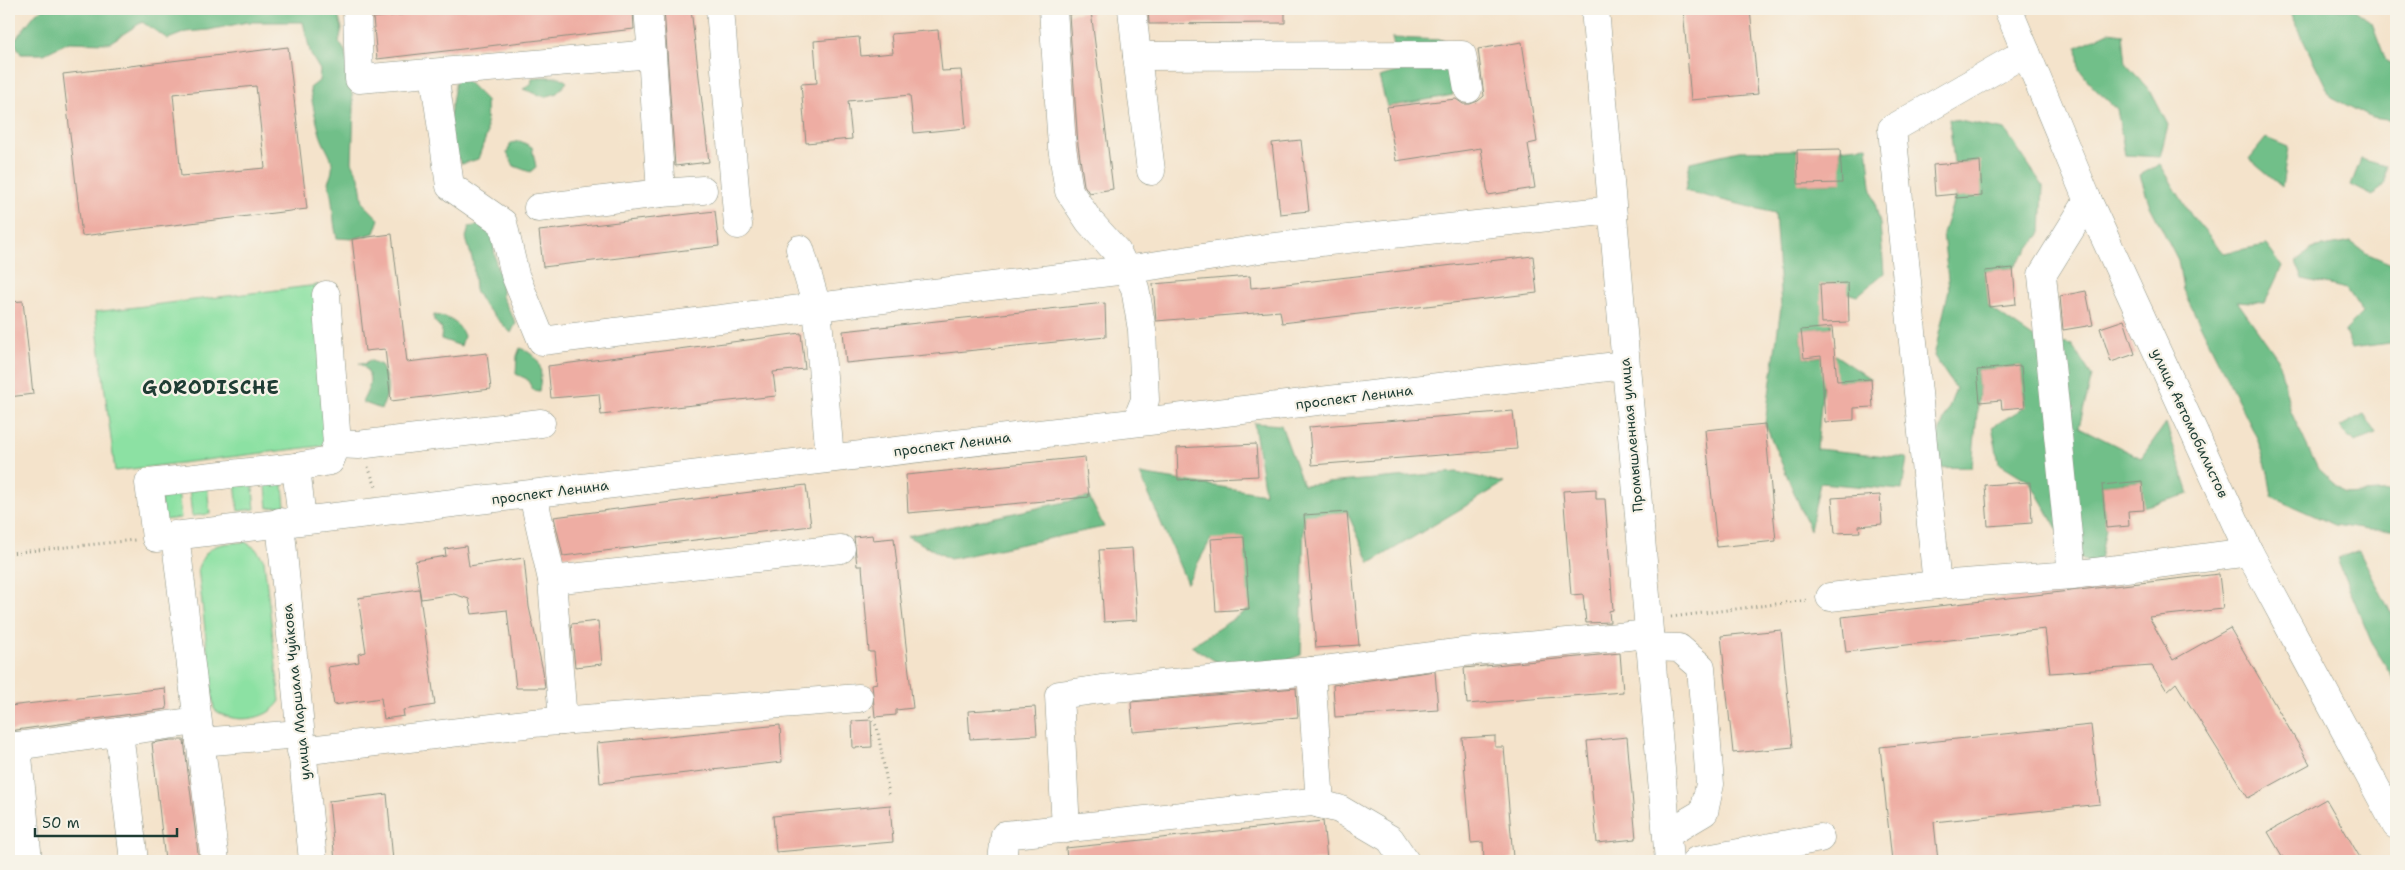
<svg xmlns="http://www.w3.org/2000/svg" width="2405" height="870" font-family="'Shantell Sans',sans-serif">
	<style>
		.green { fill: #8ce1a3; stroke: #568f6c }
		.forest { fill: #71bf89; stroke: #487e5e }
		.building { fill: #eeada3; fill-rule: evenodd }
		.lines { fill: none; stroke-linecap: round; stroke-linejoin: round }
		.minor-casing { stroke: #8a9080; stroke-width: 29 }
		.path { stroke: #8a9080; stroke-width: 3; stroke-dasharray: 1 4; stroke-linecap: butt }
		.minor { stroke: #fff; stroke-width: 28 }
		.labels { text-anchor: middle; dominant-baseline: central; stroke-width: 4.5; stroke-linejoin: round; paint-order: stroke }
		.street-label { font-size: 14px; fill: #1f3d34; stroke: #f7f3e8 }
		.district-label { font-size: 19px; font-weight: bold; letter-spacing: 1px; fill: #1f3d34; stroke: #f7f3e8 }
	</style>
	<rect width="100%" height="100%" fill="#f7f3e8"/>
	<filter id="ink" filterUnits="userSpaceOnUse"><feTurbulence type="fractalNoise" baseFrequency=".02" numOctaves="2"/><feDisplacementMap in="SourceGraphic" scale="10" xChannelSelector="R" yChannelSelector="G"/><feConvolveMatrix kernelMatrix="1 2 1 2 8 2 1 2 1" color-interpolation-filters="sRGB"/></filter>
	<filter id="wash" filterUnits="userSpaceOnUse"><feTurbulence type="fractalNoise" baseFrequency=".0096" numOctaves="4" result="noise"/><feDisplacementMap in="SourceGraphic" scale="20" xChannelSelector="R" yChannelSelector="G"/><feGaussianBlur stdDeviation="1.12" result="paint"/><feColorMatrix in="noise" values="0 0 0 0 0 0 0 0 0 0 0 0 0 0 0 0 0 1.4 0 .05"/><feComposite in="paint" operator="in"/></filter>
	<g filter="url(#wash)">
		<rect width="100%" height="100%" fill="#f4e3cb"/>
		<g class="green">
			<polygon points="318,285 337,444 115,471 95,312"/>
			<polygon points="282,475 285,506 268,508 265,477"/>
			<polygon points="252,479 255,509 238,511 235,481"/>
			<polygon points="207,486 210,514 192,516 189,488"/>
			<polygon points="178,489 181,518 163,520 160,491"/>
			<path d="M245 542 255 548 264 560 280 701C268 721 231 725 214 709L198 568C208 542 220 544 245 542Z"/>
		</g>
		<g class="forest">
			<path d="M43 9H336L342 28 339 42 345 51 354 107 352 162 359 177 363 203 379 219 374 233 353 239 337 238C332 219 334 201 328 182 339 160 326 154 320 134 316 119 312 104 310 88L319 81 320 70 311 55 303 22H247L209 30 186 32 168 39 142 22 109 43 69 42 44 54H21L14 41 36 13Z"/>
			<polygon points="2288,9 2354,9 2372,23 2386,61 2396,66 2396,121 2372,118 2331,97"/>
			<polygon points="2109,32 2123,34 2126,64 2151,92 2168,125 2160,157 2125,155 2117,109 2094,88 2079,69 2077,47"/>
			<polygon points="1392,38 1443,40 1452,76 1453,95 1387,107 1379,77 1400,71"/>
			<polygon points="539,77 560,77 567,82 557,93 545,97 523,89 531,85 532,79"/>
			<polygon points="456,78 464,78 486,100 487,134 478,159 462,164 446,140"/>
			<polygon points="1949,119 2005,130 2043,186 2041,233 2013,268 1985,271 1989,307 2034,338 2072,345 2092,376 2079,427 2141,458 2166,423 2189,494 2128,511 2142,481 2102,485 2106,528 2098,570 2069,549 2030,482 1999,463 1992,427 2025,407 2021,366 1977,370 1979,392 1972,467 1925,468 1956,389 1934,356 1949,289 1943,233 1956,194 1981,196 1979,161 1954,163"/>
			<polygon points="2266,138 2288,147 2282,187 2249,159"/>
			<polygon points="520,141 532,147 536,167 530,172 514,166 507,153 511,143"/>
			<polygon points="1867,146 1871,186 1880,224 1884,273 1857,296 1821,285 1832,327 1801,330 1804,358 1835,355 1871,379 1823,382 1817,449 1907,458 1902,490 1820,483 1810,530 1765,424 1781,307 1775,213 1685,191 1690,162 1739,151 1797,150 1799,184 1841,183 1840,149"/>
			<polygon points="2361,159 2385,166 2385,183 2373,196 2351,185"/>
			<polygon points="2160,164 2191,215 2223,253 2266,245 2282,266 2265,303 2237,301 2278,359 2291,412 2318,469 2345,494 2396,491 2396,530 2368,530 2335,525 2272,497 2268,472 2257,438 2183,290 2178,260 2150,206 2140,175"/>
			<polygon points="484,224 492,232 496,264 502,278 502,297 516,323 511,333 483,304 475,290 473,262 466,238 469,227"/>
			<polygon points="2351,242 2366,253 2396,266 2396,342 2352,348 2345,331 2363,313 2347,289 2303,279 2296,262 2312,249"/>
			<path d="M434 315C448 317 458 321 464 336L461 346 441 339 442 329 434 321Z"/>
			<path d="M520 348C542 357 543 369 539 391L533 390 527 379 516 374 517 356Z"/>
			<path d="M369 360 381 365C389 383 390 392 381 409L362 402C371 386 375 374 359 363L365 364Z"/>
			<polygon points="2364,414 2377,434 2354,442 2339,427"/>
			<polygon points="1254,423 1281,425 1303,485 1457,472 1504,483 1370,563 1347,512 1304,516 1301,655 1241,677 1191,646 1249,609 1211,539 1187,583 1140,474 1265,494"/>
			<polygon points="1089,497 1104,527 950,559 907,536"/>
			<polygon points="2359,550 2396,623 2396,683 2371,641 2337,559"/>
		</g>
		<g id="blocks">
			<g class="building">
				<polygon points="452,9 633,9 634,29 377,59 373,18"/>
				<polygon points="664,9 691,9 709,162 675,166"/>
				<polygon points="1148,9 1285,9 1285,23 1149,24"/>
				<polygon points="1683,9 1750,9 1758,94 1691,100"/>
				<polygon points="1091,11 1113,189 1089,193 1084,185 1078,145 1069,14"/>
				<polygon points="938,30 942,71 961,70 966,128 914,133 910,95 848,101 852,139 806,143 801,84 817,83 814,41 859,37 861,56 893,53 891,34"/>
				<polygon points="1522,42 1537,142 1528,144 1535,188 1488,195 1481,148 1396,161 1387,107 1456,99 1463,104 1470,104 1478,101 1484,96 1478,49"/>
				<path d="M288 47 307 209 82 236 63 74ZM256 86 265 168 181 176 173 94Z"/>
				<polygon points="1301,140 1309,211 1280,214 1272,143"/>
				<polygon points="1840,149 1842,183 1798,184 1797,150"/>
				<polygon points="1980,161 1982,196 1956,198 1956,194 1935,196 1933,165"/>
				<polygon points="715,211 719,246 543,267 539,231"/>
				<polygon points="392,234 407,362 487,353 491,389 391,401 385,349 365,351 352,239"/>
				<polygon points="1533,256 1537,293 1282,323 1280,311 1156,321 1153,284 1250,276 1251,288"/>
				<polygon points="2013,268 2016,304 1989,307 1985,271"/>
				<polygon points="1848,283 1849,322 1822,323 1820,284"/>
				<polygon points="2086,291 2093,325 2063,330 2060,296"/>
				<polygon points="23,301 33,394 9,397 9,302"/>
				<polygon points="1105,303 1106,337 846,363 843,331"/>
				<polygon points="2124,320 2135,354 2111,362 2100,328"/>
				<polygon points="1832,327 1837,381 1871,379 1873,407 1854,408 1854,420 1825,422 1821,356 1804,358 1801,330"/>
				<polygon points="801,333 805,369 773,372 776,396 601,415 599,394 551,398 548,366"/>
				<polygon points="2021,366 2025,407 2002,409 2001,400 1980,402 1977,370"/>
				<polygon points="1513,411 1517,449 1312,465 1309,427"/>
				<polygon points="1765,424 1776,541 1717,547 1705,430"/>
				<polygon points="1256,444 1258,476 1178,480 1177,448"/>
				<polygon points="1085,457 1089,497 908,513 906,475"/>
				<polygon points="2142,481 2144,510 2128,511 2129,526 2106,528 2102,485"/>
				<polygon points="2030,482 2032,523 1988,526 1985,485"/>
				<polygon points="806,485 811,526 563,556 554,517"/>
				<polygon points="1596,489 1596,499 1605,499 1613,610 1609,611 1610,622 1586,623 1583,594 1571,595 1563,491"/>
				<polygon points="1880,495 1882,524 1859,526 1860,532 1835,533 1832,498"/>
				<polygon points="1347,512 1359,645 1316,648 1304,515"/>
				<polygon points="872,535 873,540 894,538 913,708 896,710 896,715 875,717 872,684 877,683 874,652 869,652 862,566 857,566 854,537"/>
				<polygon points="1244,537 1249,609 1216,611 1211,539"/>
				<polygon points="466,546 469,566 524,558 529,607 543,671 545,688 516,688 507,610 472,614 469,599 454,594 421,599 415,561 446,556 445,549"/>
				<polygon points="1132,548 1137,620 1104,622 1099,550"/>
				<polygon points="2219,574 2223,609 2149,617 2173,660 2230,628 2310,764 2248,798 2176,683 2167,691 2152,666 2050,673 2045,629 1846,652 1842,617"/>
				<polygon points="419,589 435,705 403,710 404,716 384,719 381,698 334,705 328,667 359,662 358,654 366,652 358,598"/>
				<polygon points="598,621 602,664 575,667 571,624"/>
				<polygon points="1781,630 1793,747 1733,753 1721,636"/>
				<polygon points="1620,653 1623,692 1467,704 1464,668"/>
				<polygon points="1435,671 1438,710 1335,717 1333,685"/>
				<polygon points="165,688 167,709 9,731 9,706"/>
				<polygon points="1296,688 1298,717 1133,732 1131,702"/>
				<polygon points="1035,707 1037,735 970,739 968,711"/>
				<polygon points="871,720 872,747 853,748 852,721"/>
				<polygon points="780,725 782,762 600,783 597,743"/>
				<polygon points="2091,725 2100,804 1934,822 1938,861 1892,861 1880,747"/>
				<polygon points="1495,736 1495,747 1504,747 1513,858 1508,859 1508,861 1484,861 1483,842 1471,843 1462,738"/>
				<polygon points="1627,737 1636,839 1597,843 1587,741"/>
				<polygon points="171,740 184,740 199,861 165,861 152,743"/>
				<polygon points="387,794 393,861 335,861 329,801"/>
				<polygon points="2326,799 2362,861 2285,861 2268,832"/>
				<polygon points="890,805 893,842 776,852 773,816"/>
				<polygon points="1323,821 1327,859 1307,861 1067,861 1066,848"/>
			</g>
		</g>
	</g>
	<g filter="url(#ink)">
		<use href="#blocks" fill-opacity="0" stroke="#8a9080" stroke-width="1"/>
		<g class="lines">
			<g class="minor-casing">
				<g id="minor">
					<polyline points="357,9 359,79 652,54 648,9"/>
					<polyline points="720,9 738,225"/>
					<polyline points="1053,9 1062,147 1069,191 1089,221 1117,252 1135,288 1142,330 1145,400 1136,422"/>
					<polyline points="1132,9 1137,56 1462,55 1468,89"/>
					<polyline points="1595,9 1669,861"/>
					<polyline points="2008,9 2088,201 2249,552 2396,825"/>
					<polyline points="652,54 661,193"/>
					<polyline points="1137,56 1151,171"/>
					<polyline points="434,73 450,186 503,223 515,275 542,341 817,307 800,249"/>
					<polyline points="538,208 661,193 703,190"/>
					<polyline points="337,444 358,445 541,423"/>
					<polyline points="830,458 817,307 1126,270 1266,248 1612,210"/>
					<polyline points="296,467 330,461 337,444 326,295"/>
					<polyline points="533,495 552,580 563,721"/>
					<polyline points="302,520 296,467 149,483 156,538 1625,365"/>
					<polyline points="280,522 313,861"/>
					<polyline points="175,535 215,861"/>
					<polyline points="2072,575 2042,275 2088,201"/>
					<polyline points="552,580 841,549"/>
					<polyline points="1937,585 1892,129 2026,52"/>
					<polyline points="1830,597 1937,585 2072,575 2249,552"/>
					<polyline points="1650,647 1679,648 1701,667 1710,784 1704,812 1667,834"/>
					<polyline points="1311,671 1320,804"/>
					<polyline points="119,732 134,861"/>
					<polyline points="200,742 300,734"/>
					<polyline points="17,746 28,861"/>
					<polyline points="9,747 197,721"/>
					<polyline points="301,751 533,723 859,698"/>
					<polyline points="1066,829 1059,695 1102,689 1324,670 1464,652 1649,634"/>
					<polyline points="1002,861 1005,835 1312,802 1339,809 1390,839 1405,861"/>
					<polyline points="1696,861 1820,838"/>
				</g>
			</g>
			<g class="path">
				<polyline points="368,467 377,489"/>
				<polyline points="9,553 135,540"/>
				<polyline points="1671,617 1808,600"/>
				<polyline points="870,716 877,727 889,794"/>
			</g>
			<use href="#minor" class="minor"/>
		</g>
	</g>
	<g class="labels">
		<g class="street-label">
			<text transform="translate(1354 397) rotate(-7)">проспект Ленина</text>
			<text transform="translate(2190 423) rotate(65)">улица Автомобилистов</text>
			<text transform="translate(1631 435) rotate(-95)">Промышленная улица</text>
			<text transform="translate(952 444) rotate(-7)">проспект Ленина</text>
			<text transform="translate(550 492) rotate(-7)">проспект Ленина</text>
			<text transform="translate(296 692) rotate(-96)">улица Маршала Чуйкова</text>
		</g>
		<g class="district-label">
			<text x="211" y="387">GORODISCHE</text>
		</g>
	</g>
	<rect width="2405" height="870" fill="none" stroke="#f7f3e8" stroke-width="30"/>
	<path d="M35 828v8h142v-8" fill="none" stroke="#1f3d34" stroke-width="2.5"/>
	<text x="42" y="828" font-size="15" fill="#1f3d34" stroke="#f7f3e8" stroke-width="4" paint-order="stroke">50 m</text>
</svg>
